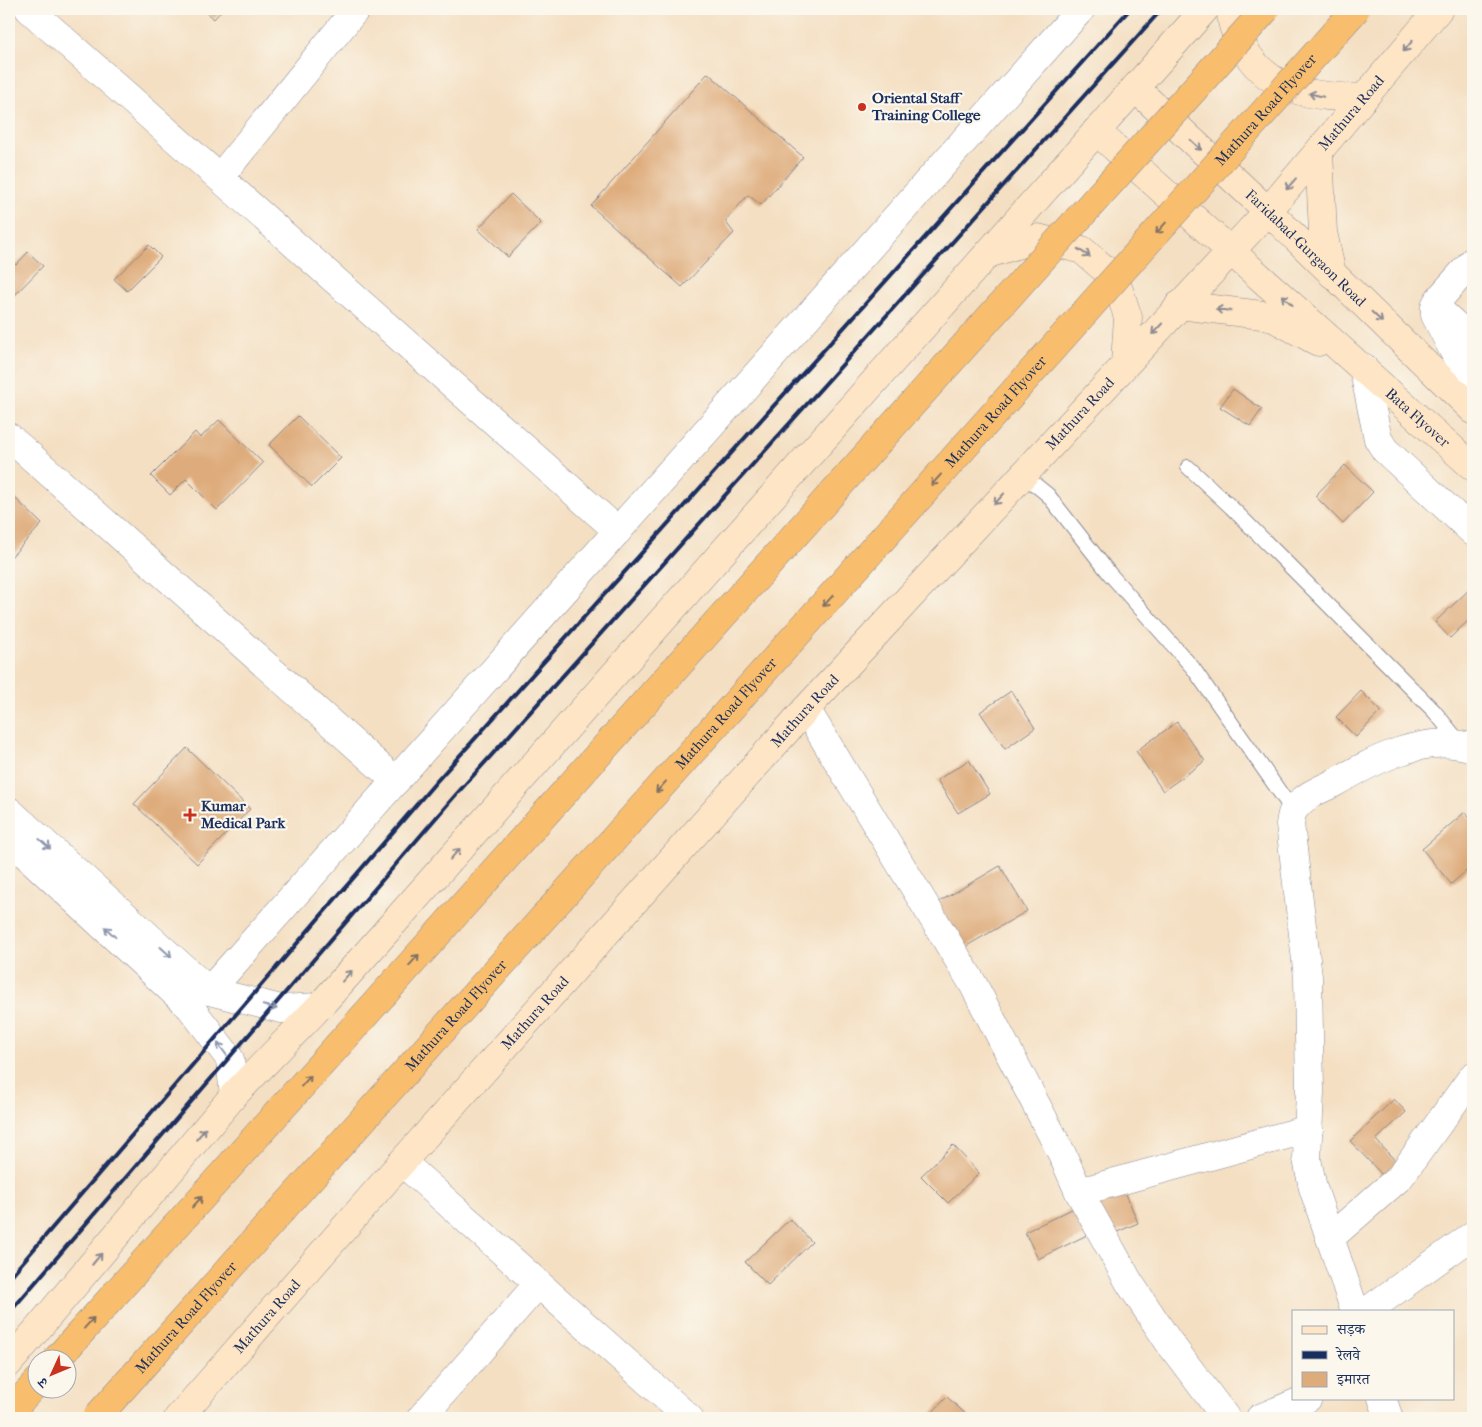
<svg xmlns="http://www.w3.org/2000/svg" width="1482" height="1427" font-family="'IM FELL French Canon','Noto Serif Devanagari',serif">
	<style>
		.building { fill: #deac7b }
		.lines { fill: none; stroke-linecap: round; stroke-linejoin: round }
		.service-casing { stroke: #888790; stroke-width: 16 }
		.minor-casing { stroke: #888790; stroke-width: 29 }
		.tertiary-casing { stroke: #888790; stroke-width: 29 }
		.secondary-casing { stroke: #888790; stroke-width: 29 }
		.trunk-casing { stroke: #888790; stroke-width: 29 }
		.service { stroke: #fff; stroke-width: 14 }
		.minor { stroke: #fff; stroke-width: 28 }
		.tertiary { stroke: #fff; stroke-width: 28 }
		.secondary { stroke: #fde5c5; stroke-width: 28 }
		.trunk { stroke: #f9be6d; stroke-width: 28 }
		.rail { stroke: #1b2f5e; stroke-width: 4 }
		.trunk-bridge-casing { stroke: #888790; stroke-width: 29; stroke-linecap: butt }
		.trunk-bridge { stroke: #f9be6d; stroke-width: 28 }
		.oneway { stroke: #8c8a92 }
		.oneway2 { stroke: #7f6f65 }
		.oneway3 { stroke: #8d97ae }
		.poi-dot { fill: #c8321e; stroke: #fbf7ec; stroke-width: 2 }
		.labels { text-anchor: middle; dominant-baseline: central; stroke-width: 4.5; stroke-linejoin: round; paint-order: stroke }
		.poi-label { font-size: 15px; font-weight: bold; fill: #1b2f5e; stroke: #fbf7ec; text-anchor: start }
		.street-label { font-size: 15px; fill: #1b2f5e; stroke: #fbf7ec }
	</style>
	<rect width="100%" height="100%" fill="#fbf7ec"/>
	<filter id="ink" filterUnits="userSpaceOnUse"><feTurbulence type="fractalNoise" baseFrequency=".02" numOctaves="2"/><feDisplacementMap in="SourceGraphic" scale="10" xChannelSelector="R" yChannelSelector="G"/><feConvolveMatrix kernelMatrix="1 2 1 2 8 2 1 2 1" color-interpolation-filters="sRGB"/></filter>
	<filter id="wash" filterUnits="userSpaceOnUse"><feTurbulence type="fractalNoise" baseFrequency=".0096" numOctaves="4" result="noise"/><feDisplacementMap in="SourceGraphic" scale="20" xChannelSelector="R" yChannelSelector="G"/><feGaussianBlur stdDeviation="1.12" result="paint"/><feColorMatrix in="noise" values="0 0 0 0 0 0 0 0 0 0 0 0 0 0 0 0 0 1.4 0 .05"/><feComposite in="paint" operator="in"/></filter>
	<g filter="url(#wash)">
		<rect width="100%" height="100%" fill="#f4dfc2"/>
		<g id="blocks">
			<g class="building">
				<polygon points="203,9 223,9 214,19"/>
				<polygon points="708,73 803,157 761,205 748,195 725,221 734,233 682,287 591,206"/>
				<polygon points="511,194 541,223 508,257 478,229"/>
				<polygon points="149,245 161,257 127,291 114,279"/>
				<polygon points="28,252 43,266 9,301 9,257 16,265"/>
				<polygon points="1233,389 1262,409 1250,426 1220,407"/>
				<polygon points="298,416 341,458 312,487 269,445"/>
				<polygon points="219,420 263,463 217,510 186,479 170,495 151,476 195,432 200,438"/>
				<polygon points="1345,465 1373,492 1343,524 1315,496"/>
				<polygon points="9,492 42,524 9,559"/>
				<polygon points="1473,586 1473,616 1450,638 1435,622"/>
				<polygon points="1011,691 1035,728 1005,749 980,712"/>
				<polygon points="1361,691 1381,711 1356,737 1336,717"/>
				<polygon points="1177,722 1205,761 1163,791 1136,751"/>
				<polygon points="187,748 250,809 197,864 134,804"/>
				<polygon points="969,760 990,794 958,813 937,780"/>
				<polygon points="1465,812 1473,822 1473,865 1451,884 1422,849"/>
				<polygon points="1000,866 1027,911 963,948 937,903"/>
				<polygon points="1394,1099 1406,1112 1376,1140 1401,1167 1387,1180 1350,1141"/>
				<polygon points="953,1145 979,1173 948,1203 921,1176"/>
				<polygon points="1124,1189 1138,1223 1110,1235 1095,1201"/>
				<polygon points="1074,1208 1087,1235 1038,1259 1025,1232"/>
				<polygon points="790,1219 812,1242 768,1285 745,1262"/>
				<polygon points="947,1397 970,1418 927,1418"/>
			</g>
		</g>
	</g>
	<g filter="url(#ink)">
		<use href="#blocks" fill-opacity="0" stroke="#888790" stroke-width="1"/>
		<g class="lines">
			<g class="service-casing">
				<g id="service">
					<polyline points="1188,467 1231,507 1434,711 1460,743"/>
					<polyline points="1022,474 1048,495 1109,573 1193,668 1293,811"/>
				</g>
			</g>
			<g class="minor-casing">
				<g id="minor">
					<polyline points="29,9 618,531"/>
					<polyline points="220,177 356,9"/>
					<polyline points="1473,261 1439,299 1435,306 1435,315 1473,389"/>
					<polyline points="1440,311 1473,341"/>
					<polyline points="1363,367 1378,439 1385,450 1473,532"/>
					<polyline points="9,437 396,781"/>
					<polyline points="806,709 973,984 1062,1154 1079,1192 1129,1282 1168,1341 1226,1418"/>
					<polyline points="209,991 1081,9"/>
					<polyline points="402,1162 689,1418"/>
					<polyline points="1079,1192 1309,1129"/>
					<polyline points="1330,1238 1400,1177 1473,1076"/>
					<path d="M1355 1311 1313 1188 1307 1159 1310 1092 1308 977 1290 824C1291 820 1291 813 1294 810 1302 797 1319 790 1332 784 1373 761 1425 732 1473 748"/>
					<polyline points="1367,1311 1473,1235"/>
					<polyline points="1382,1398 1389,1418"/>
					<polyline points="421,1418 538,1284"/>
					<polyline points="1260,1418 1308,1398"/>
				</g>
			</g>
			<g class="tertiary-casing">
				<g id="tertiary">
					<polyline points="9,811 209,991 281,1009 319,1007"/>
					<polyline points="9,839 190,1007 230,1059 234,1095"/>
				</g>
			</g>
			<g class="secondary-casing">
				<g id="secondary">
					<path d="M1231 9C1230 23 1235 32 1242 45 1267 93 1315 97 1364 98"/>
					<path id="s1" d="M1135 88 1268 211 1473 410"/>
					<path id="s2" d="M1096 131 1473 467"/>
					<polyline points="1319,152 1323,232 1332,274"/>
					<polyline points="988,254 1038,238 1082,250 1115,278 1128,317 1125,363"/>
					<polyline points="1179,305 1270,316 1318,342"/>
					<polyline points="9,1363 234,1095 319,1007 1205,9"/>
					<path id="s3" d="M178 1418 402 1162 806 709 1268 211 1439 9"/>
				</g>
			</g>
			<g class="trunk-casing">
				<polyline id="trunk" points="9,1413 38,1381"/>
			</g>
			<use href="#service" class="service"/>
			<use href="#minor" class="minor"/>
			<use href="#tertiary" class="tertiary"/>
			<use href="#secondary" class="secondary"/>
			<use href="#trunk" class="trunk"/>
			<g class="rail">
				<polyline points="9,1278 436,782 1130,9"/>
				<polyline points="9,1313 453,798 1162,9"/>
			</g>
			<g class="trunk-bridge-casing">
				<g id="trunk-bridge">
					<polyline points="56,1360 1266,9"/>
					<path id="s4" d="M96 1418 1356 9"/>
				</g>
			</g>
			<use href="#trunk-bridge" class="trunk-bridge"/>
		</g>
		<defs><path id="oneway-shaft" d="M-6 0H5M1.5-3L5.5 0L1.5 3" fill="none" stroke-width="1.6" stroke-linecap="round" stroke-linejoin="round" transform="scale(1.25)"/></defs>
		<g class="oneway">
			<use href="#oneway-shaft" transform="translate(1408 46) rotate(130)"/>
			<use href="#oneway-shaft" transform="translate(1316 95) rotate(-167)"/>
			<use href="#oneway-shaft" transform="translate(1196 145) rotate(43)"/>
			<use href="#oneway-shaft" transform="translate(1291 184) rotate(131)"/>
			<use href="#oneway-shaft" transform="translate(1084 253) rotate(33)"/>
			<use href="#oneway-shaft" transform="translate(1287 300) rotate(-138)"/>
			<use href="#oneway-shaft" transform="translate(1223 310) rotate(-174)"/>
			<use href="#oneway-shaft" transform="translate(1377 317) rotate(44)"/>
			<use href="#oneway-shaft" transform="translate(1157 329) rotate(133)"/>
			<use href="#oneway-shaft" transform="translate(999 499) rotate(133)"/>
			<use href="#oneway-shaft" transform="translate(455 854) rotate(-48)"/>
			<use href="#oneway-shaft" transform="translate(347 976) rotate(-48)"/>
			<use href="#oneway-shaft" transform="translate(201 1134) rotate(-50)"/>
			<use href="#oneway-shaft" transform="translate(97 1259) rotate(-50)"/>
		</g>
		<g class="oneway2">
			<use href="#oneway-shaft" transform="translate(1161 228) rotate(132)"/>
			<use href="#oneway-shaft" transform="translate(936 480) rotate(132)"/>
			<use href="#oneway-shaft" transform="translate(828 601) rotate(132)"/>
			<use href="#oneway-shaft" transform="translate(661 787) rotate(132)"/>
			<use href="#oneway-shaft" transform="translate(414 960) rotate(-48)"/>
			<use href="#oneway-shaft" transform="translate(306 1081) rotate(-48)"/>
			<use href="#oneway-shaft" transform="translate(197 1202) rotate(-48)"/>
			<use href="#oneway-shaft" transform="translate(89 1323) rotate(-48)"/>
		</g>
		<g class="oneway3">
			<use href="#oneway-shaft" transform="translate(45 844) rotate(42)"/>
			<use href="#oneway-shaft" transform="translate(110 932) rotate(-137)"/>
			<use href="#oneway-shaft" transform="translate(166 952) rotate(42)"/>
			<use href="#oneway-shaft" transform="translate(270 1007) rotate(14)"/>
			<use href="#oneway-shaft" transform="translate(222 1049) rotate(-127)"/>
		</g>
	</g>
	<g class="poi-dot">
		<circle cx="862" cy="107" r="5"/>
		<path d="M187.5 807.5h5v5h5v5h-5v5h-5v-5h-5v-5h5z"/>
	</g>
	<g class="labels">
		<g class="poi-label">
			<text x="872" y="98">Oriental Staff<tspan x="872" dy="17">Training College</tspan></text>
			<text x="201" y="806">Kumar<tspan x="201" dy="17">Medical Park</tspan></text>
		</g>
		<g class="street-label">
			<text stroke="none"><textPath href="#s4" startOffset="1755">Mathura Road Flyover</textPath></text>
			<text stroke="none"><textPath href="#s3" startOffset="1755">Mathura Road</textPath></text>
			<text stroke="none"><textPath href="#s1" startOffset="234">Faridabad-Gurgaon Road</textPath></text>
			<text stroke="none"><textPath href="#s4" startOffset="1350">Mathura Road Flyover</textPath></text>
			<text stroke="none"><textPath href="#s3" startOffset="1350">Mathura Road</textPath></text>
			<text stroke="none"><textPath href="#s2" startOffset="431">Bata Flyover</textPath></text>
			<text stroke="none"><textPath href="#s3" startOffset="945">Mathura Road</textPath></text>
			<text stroke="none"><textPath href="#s4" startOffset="945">Mathura Road Flyover</textPath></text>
			<text stroke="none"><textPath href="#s3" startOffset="540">Mathura Road</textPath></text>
			<text stroke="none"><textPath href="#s4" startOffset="540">Mathura Road Flyover</textPath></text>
			<text stroke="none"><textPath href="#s3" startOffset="135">Mathura Road</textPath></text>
			<text stroke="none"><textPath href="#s4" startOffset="135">Mathura Road Flyover</textPath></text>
		</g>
	</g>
	<rect width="1482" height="1427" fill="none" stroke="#fbf7ec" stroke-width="30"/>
	<rect x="1292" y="1310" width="162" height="90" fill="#fbf7ec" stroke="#a1a7b3"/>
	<rect x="1302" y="1326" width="25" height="8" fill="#fde5c5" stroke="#a1a7b3"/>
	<text x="1337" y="1334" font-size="15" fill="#1b2f5e">सड़क</text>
	<rect x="1302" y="1351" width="25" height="8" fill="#1b2f5e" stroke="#a1a7b3"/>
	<text x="1337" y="1360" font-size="15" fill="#1b2f5e">रेलवे</text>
	<rect x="1302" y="1372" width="25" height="15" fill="#deac7b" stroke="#a1a7b3"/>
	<text x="1337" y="1384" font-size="15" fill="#1b2f5e">इमारत</text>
	<g transform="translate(52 1374) rotate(226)"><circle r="24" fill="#fbf7ec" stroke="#a1a7b3"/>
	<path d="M0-4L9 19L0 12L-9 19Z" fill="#c8321e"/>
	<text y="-8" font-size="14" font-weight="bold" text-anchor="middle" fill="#1b2f5e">उ</text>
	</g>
</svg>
